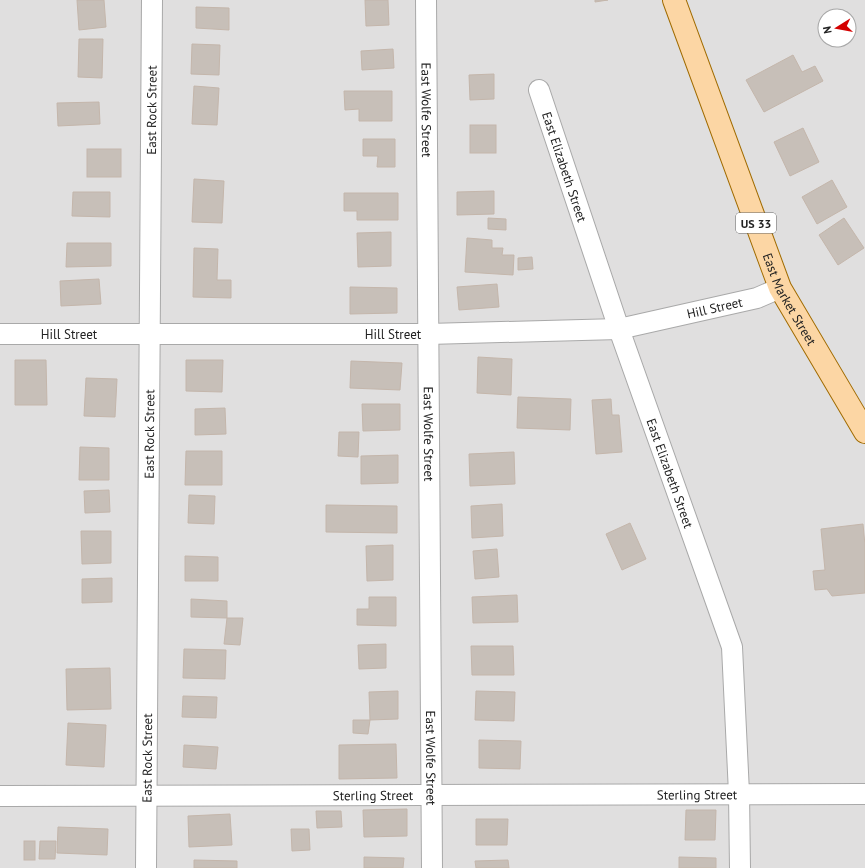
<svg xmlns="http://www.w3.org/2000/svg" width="865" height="868" font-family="'PT Sans',sans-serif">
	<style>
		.residential { fill: #e0dfdf; fill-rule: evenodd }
		.building { fill: #c7bfb8; stroke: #c4b6ab }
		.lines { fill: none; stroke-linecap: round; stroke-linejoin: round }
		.minor-casing { stroke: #a9a9a9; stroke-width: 22 }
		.major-casing { stroke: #a06b00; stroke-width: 24 }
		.minor { stroke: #fff; stroke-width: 20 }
		.major { stroke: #fcd6a4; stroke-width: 22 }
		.labels { text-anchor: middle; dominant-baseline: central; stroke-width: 3; stroke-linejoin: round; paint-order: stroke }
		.shield { fill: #fff; stroke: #646464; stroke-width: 1 }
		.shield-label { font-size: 12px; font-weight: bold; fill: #222 }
		.street-label { font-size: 13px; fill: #222; stroke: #fff }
	</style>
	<rect width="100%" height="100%" fill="#f2efe9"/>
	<path class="residential" d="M0 0H865V868H0ZM825 16H849V40H825Z"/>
	<g class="building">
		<polygon points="77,0 104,0 106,27 79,30"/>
		<polygon points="365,0 388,0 389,25 366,26"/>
		<polygon points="595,0 608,0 595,2"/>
		<polygon points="196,7 229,8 229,30 196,28"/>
		<polygon points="79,39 103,39 102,78 78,77"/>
		<polygon points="192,44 220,45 219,75 191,74"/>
		<polygon points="393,49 394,68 362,70 361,51"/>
		<polygon points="793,55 802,72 815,66 823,81 764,112 746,80"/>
		<polygon points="494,74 494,99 470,100 469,75"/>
		<polygon points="194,86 219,88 217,125 192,124"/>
		<polygon points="344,91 392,91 392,121 359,121 359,109 345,110"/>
		<polygon points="99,102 100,124 58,126 57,103"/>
		<rect x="470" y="125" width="26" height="28"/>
		<polygon points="803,128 819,162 790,176 774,142"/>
		<polygon points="363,139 395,139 395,167 377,167 378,156 363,156"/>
		<rect x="87" y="149" width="34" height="28"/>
		<polygon points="194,179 224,181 222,223 192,222"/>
		<polygon points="832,180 847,207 817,224 802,197"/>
		<polygon points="494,191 494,214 457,215 457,192"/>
		<polygon points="73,192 110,192 110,217 72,216"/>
		<polygon points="344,193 398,193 398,220 357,220 357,211 344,211"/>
		<polygon points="488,218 506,219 506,230 488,229"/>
		<polygon points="844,218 864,248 838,265 819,235"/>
		<polygon points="391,232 391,266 358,267 357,233"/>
		<polygon points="467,238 492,240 492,248 503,248 502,255 514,255 513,275 465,272"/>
		<polygon points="67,243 111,243 111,266 66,267"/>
		<polygon points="194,248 218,249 217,280 231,280 231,298 193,297"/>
		<polygon points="532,257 533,269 518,270 518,258"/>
		<polygon points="99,279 101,304 61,306 60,281"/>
		<polygon points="497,284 499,307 459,310 457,287"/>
		<polygon points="350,287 397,288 397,313 350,314"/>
		<polygon points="478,357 512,359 511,395 477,393"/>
		<polygon points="15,360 46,360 47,405 15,405"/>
		<polygon points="186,360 223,360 222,392 186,391"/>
		<polygon points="351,361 402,363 400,390 350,388"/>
		<polygon points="86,378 117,379 115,417 84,416"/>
		<polygon points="518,397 571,399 570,430 517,428"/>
		<polygon points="611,399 612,415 619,415 622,452 596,454 592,400"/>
		<polygon points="362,404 400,404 400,430 363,431"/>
		<polygon points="225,408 226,434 195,435 195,409"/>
		<polygon points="339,432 359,432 358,457 338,456"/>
		<polygon points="80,447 109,448 109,480 79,480"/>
		<polygon points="186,451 222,451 222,485 185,485"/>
		<polygon points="514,452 515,484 470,486 469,454"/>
		<polygon points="398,455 398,483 361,484 361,456"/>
		<polygon points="109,490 110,512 85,513 84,491"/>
		<polygon points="189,495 215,496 214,524 188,523"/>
		<polygon points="502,504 503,536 472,538 471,506"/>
		<polygon points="326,505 397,506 397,533 326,532"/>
		<polygon points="630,523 646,559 622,570 606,534"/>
		<polygon points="863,524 865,545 865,593 832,596 827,589 815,590 813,571 825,570 821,529"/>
		<polygon points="81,531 111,531 111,563 82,564"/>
		<polygon points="393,545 393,580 367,581 366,546"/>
		<polygon points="497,549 499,577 475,579 473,551"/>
		<polygon points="185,556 218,557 218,581 185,581"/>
		<polygon points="112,578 112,602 82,603 82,579"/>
		<polygon points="517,595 518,622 473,623 472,597"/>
		<polygon points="369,597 396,597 396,626 357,625 357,609 369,609"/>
		<polygon points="191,599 227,601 227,618 191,617"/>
		<polygon points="227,618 243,618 240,645 224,644"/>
		<polygon points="386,644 386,668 359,669 358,645"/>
		<polygon points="471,646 513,646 514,675 472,675"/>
		<polygon points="184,649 226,650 225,679 183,678"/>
		<polygon points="110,668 111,709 67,710 66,669"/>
		<polygon points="398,691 398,719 370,720 369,692"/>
		<polygon points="476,691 515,692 514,721 475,720"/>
		<polygon points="183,696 217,697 216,718 182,717"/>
		<polygon points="353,720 370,720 368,734 353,733"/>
		<polygon points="68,723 106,725 104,767 66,765"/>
		<polygon points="479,740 521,741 520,769 479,768"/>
		<polygon points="396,744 397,778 339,779 339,745"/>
		<polygon points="184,745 218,747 216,769 183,767"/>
		<polygon points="407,809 407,836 364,837 363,810"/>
		<polygon points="686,810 716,810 715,840 685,840"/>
		<polygon points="316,811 341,811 342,827 317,828"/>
		<polygon points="230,814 232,845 189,847 188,816"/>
		<polygon points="476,819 508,819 507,845 476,845"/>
		<polygon points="58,827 108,829 107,855 57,853"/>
		<polygon points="291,829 309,829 310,850 292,851"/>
		<rect x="24" y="841" width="11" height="19"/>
		<polygon points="40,841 56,841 55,859 39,859"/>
		<polygon points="364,857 404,858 403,868 364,868"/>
		<polygon points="679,857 716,858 716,868 679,868"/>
		<polygon points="194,860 237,861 237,868 194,868"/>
		<polygon points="508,860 509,868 476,868 475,861"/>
	</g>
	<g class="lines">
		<g class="minor-casing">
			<g id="minor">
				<path id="s1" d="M426 0 432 868"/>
				<path id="s2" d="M539 90 619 329 732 647 739 793 740 868"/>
				<path id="s3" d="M0 334H428L619 329 757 298 780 288"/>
				<path id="s4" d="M0 796 865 794"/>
				<path id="s5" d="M146 868 152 0"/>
			</g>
		</g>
		<g class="major-casing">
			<g id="major">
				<path id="s6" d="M674 0 780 288 865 432"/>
			</g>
		</g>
		<use href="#minor" class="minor"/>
		<use href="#major" class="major"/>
	</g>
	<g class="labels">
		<rect class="shield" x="736" y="213" width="40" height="20" rx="3"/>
		<g class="shield-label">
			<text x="756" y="223">US 33</text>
		</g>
		<g class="street-label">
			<text stroke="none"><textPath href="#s5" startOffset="758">East Rock Street</textPath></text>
			<text stroke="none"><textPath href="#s1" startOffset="110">East Wolfe Street</textPath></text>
			<text stroke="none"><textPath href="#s2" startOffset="81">East Elizabeth Street</textPath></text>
			<text stroke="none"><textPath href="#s6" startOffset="321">East Market Street</textPath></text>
			<text stroke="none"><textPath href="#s3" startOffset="717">Hill Street</textPath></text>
			<text stroke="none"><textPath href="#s3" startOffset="69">Hill Street</textPath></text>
			<text stroke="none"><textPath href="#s3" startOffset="393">Hill Street</textPath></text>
			<text stroke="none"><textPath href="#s5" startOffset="434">East Rock Street</textPath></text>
			<text stroke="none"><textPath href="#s1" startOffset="434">East Wolfe Street</textPath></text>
			<text stroke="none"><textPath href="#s2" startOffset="405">East Elizabeth Street</textPath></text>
			<text stroke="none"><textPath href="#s5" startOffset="110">East Rock Street</textPath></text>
			<text stroke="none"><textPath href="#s1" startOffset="758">East Wolfe Street</textPath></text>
			<text stroke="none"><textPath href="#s4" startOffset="697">Sterling Street</textPath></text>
			<text stroke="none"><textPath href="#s4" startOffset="373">Sterling Street</textPath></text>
		</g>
	</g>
	<g transform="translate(837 28) rotate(259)"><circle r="19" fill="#ffffff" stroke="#a7a7a7"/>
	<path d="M0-3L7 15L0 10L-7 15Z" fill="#d40000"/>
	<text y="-6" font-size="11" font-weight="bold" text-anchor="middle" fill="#222222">N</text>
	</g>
</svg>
